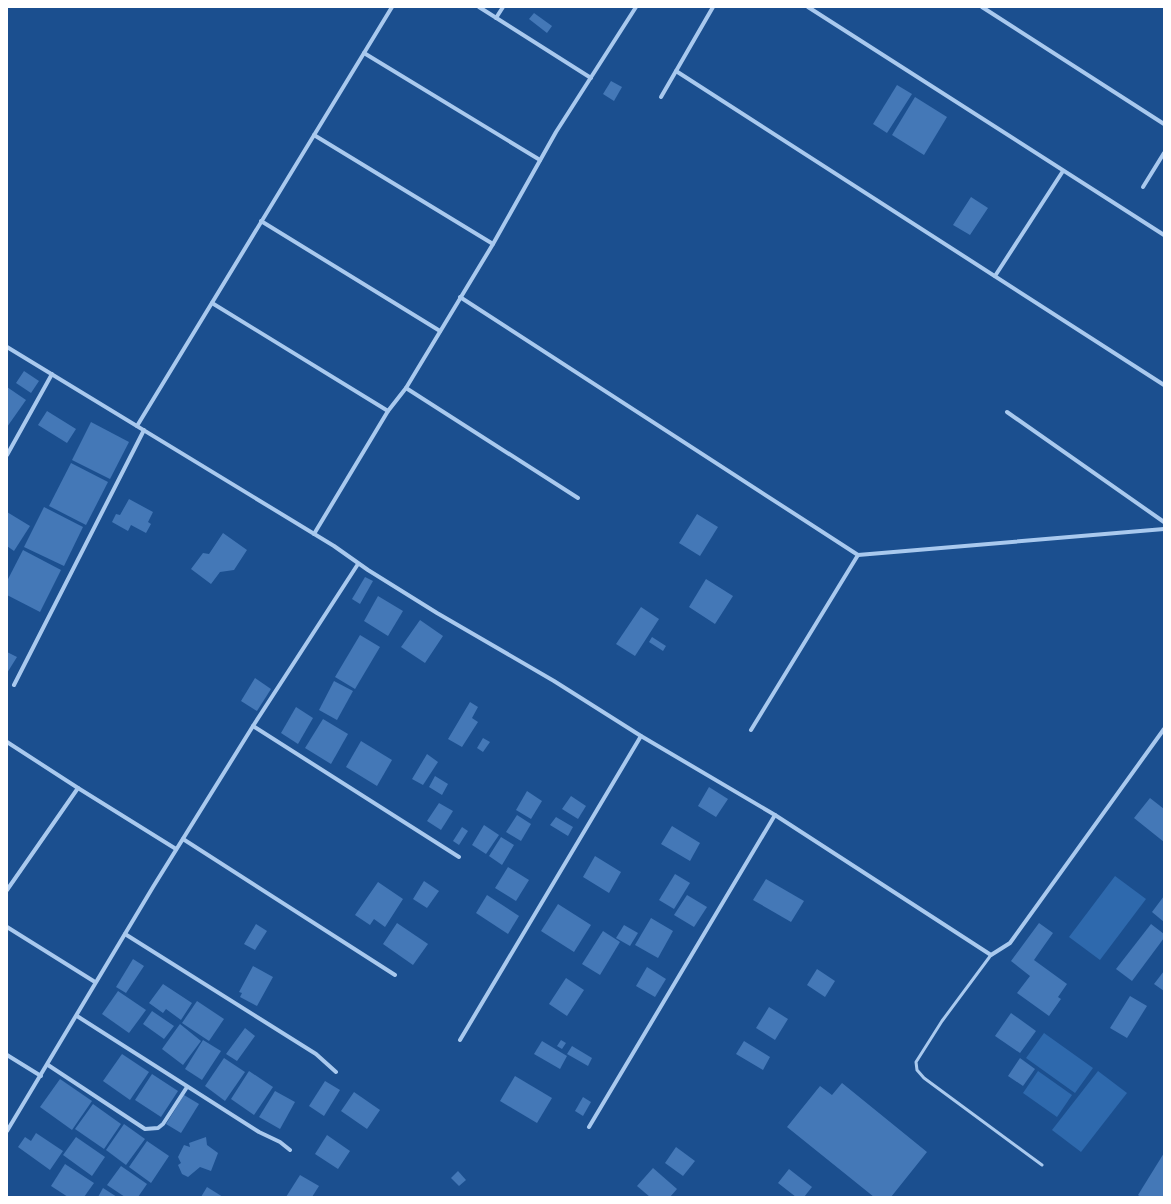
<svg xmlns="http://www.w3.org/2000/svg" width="1171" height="1204" font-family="'Golos Text',sans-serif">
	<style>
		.green { fill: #2e69ad }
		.building { fill: #4478b7 }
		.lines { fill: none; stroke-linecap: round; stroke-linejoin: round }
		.lane { stroke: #a9c9ee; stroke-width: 3 }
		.street { stroke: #a9c9ee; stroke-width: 4 }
	</style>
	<rect width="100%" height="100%" fill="#1b4f8f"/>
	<g class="green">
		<polygon points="1115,876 1146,899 1100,960 1069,937"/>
		<polygon points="1044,1033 1093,1068 1075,1093 1026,1058"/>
		<polygon points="1038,1071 1072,1095 1057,1117 1023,1093"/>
		<polygon points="1098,1071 1127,1093 1081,1152 1052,1130"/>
	</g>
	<g class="building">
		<polygon points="534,13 552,26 547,33 529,19"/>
		<polygon points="611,81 622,87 614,101 603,94"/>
		<polygon points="897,85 912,94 887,133 873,124"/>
		<polygon points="915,97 947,117 924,155 892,135"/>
		<polygon points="971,197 988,208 970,235 953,225"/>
		<polygon points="24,371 39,381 31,393 16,383"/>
		<polygon points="7,387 26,400 7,427"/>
		<polygon points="47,411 76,429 67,443 38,425"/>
		<polygon points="91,422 129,442 110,479 72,460"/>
		<polygon points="71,463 108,482 86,525 49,506"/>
		<polygon points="129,499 153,512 148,522 151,524 146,533 131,525 128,531 112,522 116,514 120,515"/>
		<polygon points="44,507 83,527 64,566 24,547"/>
		<polygon points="7,512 30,526 14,551 7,546"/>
		<polygon points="697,514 718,527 700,556 679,543"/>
		<polygon points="223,533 247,550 234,570 220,572 211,584 191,569 203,553 209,554"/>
		<polygon points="23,550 61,570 40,612 7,595 7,581"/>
		<polygon points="365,577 373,581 360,604 352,599"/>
		<polygon points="706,579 733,596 715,624 689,607"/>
		<polygon points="378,596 403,611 388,636 364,621"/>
		<polygon points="641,607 659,619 635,656 616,644"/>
		<polygon points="420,620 443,636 425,663 401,647"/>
		<polygon points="360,635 380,647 355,689 335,677"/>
		<polygon points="652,637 666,646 663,651 649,642"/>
		<polygon points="7,652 17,657 7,673"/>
		<polygon points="255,678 271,689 257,711 241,701"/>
		<polygon points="334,681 353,691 337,720 319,710"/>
		<polygon points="470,702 478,707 472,718 478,722 462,747 448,739"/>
		<polygon points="296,707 313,718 298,744 281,733"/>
		<polygon points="323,719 348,734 331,764 305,748"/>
		<polygon points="483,738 490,742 483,752 477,748"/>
		<polygon points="361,741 392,760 377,786 346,767"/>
		<polygon points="427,754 438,762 423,785 412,779"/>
		<polygon points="435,776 448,784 442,795 429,787"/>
		<polygon points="709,787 728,799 716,817 698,806"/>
		<polygon points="527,791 542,801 531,819 516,810"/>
		<polygon points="571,796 586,806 578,819 562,809"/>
		<polygon points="1150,798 1164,809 1164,842 1134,818"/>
		<polygon points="439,803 453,811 441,830 427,821"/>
		<polygon points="517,815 531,824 521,841 506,832"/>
		<polygon points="556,817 573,827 568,836 550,825"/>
		<polygon points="484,825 499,835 486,854 472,845"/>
		<polygon points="672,826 700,843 690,861 661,844"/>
		<polygon points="462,827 468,831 459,845 453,841"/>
		<polygon points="501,837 514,845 502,865 489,856"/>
		<polygon points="595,856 621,872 609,893 583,877"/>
		<polygon points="508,867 529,880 516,901 495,888"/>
		<polygon points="675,874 690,883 674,909 659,900"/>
		<polygon points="766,879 804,901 791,922 753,900"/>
		<polygon points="424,881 439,891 427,908 413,899"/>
		<polygon points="378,882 403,899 385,927 374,919 370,925 355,915"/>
		<polygon points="487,895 519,916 508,934 476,913"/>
		<polygon points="687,895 707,907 694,927 674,915"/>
		<polygon points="1164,896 1164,922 1152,912"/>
		<polygon points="558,904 591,925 574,952 541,931"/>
		<polygon points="651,918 673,931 658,958 635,945"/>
		<polygon points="397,923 428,944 413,965 383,944"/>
		<polygon points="1039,923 1053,933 1034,960 1067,984 1058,997 1061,999 1049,1016 1017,993 1030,976 1011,961"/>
		<polygon points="256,924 267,931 255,950 244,944"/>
		<polygon points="1151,924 1164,934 1164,938 1132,981 1116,969"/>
		<polygon points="624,925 638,933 630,946 616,938"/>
		<polygon points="603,931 620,942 600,975 582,964"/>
		<polygon points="133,959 144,966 126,993 116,987"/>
		<polygon points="253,966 273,977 257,1006 240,997 242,993 239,992"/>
		<polygon points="647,967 666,979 655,997 636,986"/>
		<polygon points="817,969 835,981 825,997 807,985"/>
		<polygon points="1164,971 1164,991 1154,984"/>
		<polygon points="566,978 584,990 567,1016 549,1004"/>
		<polygon points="163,984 192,1003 181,1020 166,1009 163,1013 149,1003"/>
		<polygon points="118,991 146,1010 129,1033 102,1014"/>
		<polygon points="1130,996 1147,1006 1127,1038 1110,1028"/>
		<polygon points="197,1001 224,1019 209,1041 182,1023"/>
		<polygon points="769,1007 788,1019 775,1040 756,1028"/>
		<polygon points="152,1011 174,1026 164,1039 143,1024"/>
		<polygon points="1011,1013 1036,1031 1020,1053 995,1036"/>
		<polygon points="180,1024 201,1041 183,1065 162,1049"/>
		<polygon points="245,1028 255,1036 237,1061 226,1054"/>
		<polygon points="203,1040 221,1051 202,1080 185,1069"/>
		<polygon points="561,1040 566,1043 562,1049 557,1046"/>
		<polygon points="542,1041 567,1056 560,1069 534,1054"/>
		<polygon points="744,1041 770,1057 763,1070 736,1054"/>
		<polygon points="572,1046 592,1058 588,1066 567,1054"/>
		<polygon points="122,1054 149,1072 130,1100 103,1081"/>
		<polygon points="224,1058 245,1072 225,1101 205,1086"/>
		<polygon points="1020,1058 1035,1069 1023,1086 1008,1076"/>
		<polygon points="249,1071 273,1087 254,1115 231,1099"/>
		<polygon points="152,1074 178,1091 161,1117 135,1100"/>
		<polygon points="515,1076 552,1098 537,1123 500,1101"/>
		<polygon points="60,1079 92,1101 72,1130 40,1107"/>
		<polygon points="325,1081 340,1090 324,1116 309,1106"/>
		<polygon points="842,1083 927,1152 891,1197 874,1197 787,1127 820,1086 832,1095"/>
		<polygon points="275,1091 295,1102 280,1129 259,1117"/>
		<polygon points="354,1092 380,1110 367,1129 341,1111"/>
		<polygon points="184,1095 199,1104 181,1133 166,1124"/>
		<polygon points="583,1097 591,1102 583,1116 575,1111"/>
		<polygon points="93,1104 121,1124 104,1149 75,1129"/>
		<polygon points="124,1124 145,1139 126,1165 106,1150"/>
		<polygon points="36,1133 63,1151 50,1170 18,1147 25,1137 31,1141"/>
		<polygon points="327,1135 350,1151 338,1169 315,1154"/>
		<polygon points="76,1137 105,1157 92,1176 63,1155"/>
		<polygon points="206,1137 207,1145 218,1153 211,1171 200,1167 188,1177 182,1174 178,1165 181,1163 178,1157 184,1145 190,1147 189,1143"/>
		<polygon points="147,1141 169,1156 151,1183 129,1167"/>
		<polygon points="676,1147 695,1161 683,1176 665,1163"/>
		<polygon points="1164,1153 1164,1197 1141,1197 1138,1195"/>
		<polygon points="65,1164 94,1183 84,1197 68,1197 51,1186"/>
		<polygon points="121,1166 147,1184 138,1197 125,1197 107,1185"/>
		<polygon points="653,1168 677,1189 670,1197 650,1197 637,1186"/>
		<polygon points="789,1169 812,1187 804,1197 796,1197 778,1183"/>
		<polygon points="458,1171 466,1180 459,1186 451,1178"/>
		<polygon points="300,1175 319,1186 312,1197 286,1197"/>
		<polygon points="207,1187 223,1197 201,1197"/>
		<polygon points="103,1188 117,1197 98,1197"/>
	</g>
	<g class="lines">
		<polyline class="lane" points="991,955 942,1021 916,1062 917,1070 924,1078 1042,1165"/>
		<g class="street">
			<polyline points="479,7 591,78"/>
			<polyline points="808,7 1164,235"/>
			<polyline points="982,7 1164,124"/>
			<polyline points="496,18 503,7"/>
			<polyline points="364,53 540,160"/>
			<polyline points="676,71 1164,385"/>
			<polyline points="661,97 713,7"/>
			<polyline points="314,135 493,244"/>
			<polyline points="1143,187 1164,153"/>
			<polyline points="261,221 440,331"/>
			<polyline points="995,276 1063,171"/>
			<polyline points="460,297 858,555 1164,529"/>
			<polyline points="212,303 388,411"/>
			<polyline points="7,347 334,546 368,570 437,613 554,681 641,736 775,815 991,955 1010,943 1164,729"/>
			<polyline points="406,388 578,498"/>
			<polyline points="1007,412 1164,522"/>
			<polyline points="137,426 392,7"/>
			<polyline points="7,455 52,374"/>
			<polyline points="314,534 388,411 406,388 493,244 556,132 636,7"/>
			<polyline points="14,685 144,430"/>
			<polyline points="253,726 459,857"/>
			<polyline points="751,730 858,555"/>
			<polyline points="7,742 78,788 7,890"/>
			<polyline points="78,788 176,849"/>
			<polyline points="183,839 395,975"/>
			<polyline points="7,927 95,982"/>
			<polyline points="125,934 316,1054 336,1072"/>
			<polyline points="77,1016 259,1132 280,1142 290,1150"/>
			<polyline points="460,1040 641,736"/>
			<polyline points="7,1055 41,1076"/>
			<polyline points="48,1065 145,1129 158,1128 163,1124 187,1087"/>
			<polyline points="589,1127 775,815"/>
			<polyline points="7,1131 153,887 253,726 358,564"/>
		</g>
	</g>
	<rect width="1171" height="1204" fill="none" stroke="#ffffff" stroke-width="16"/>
</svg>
